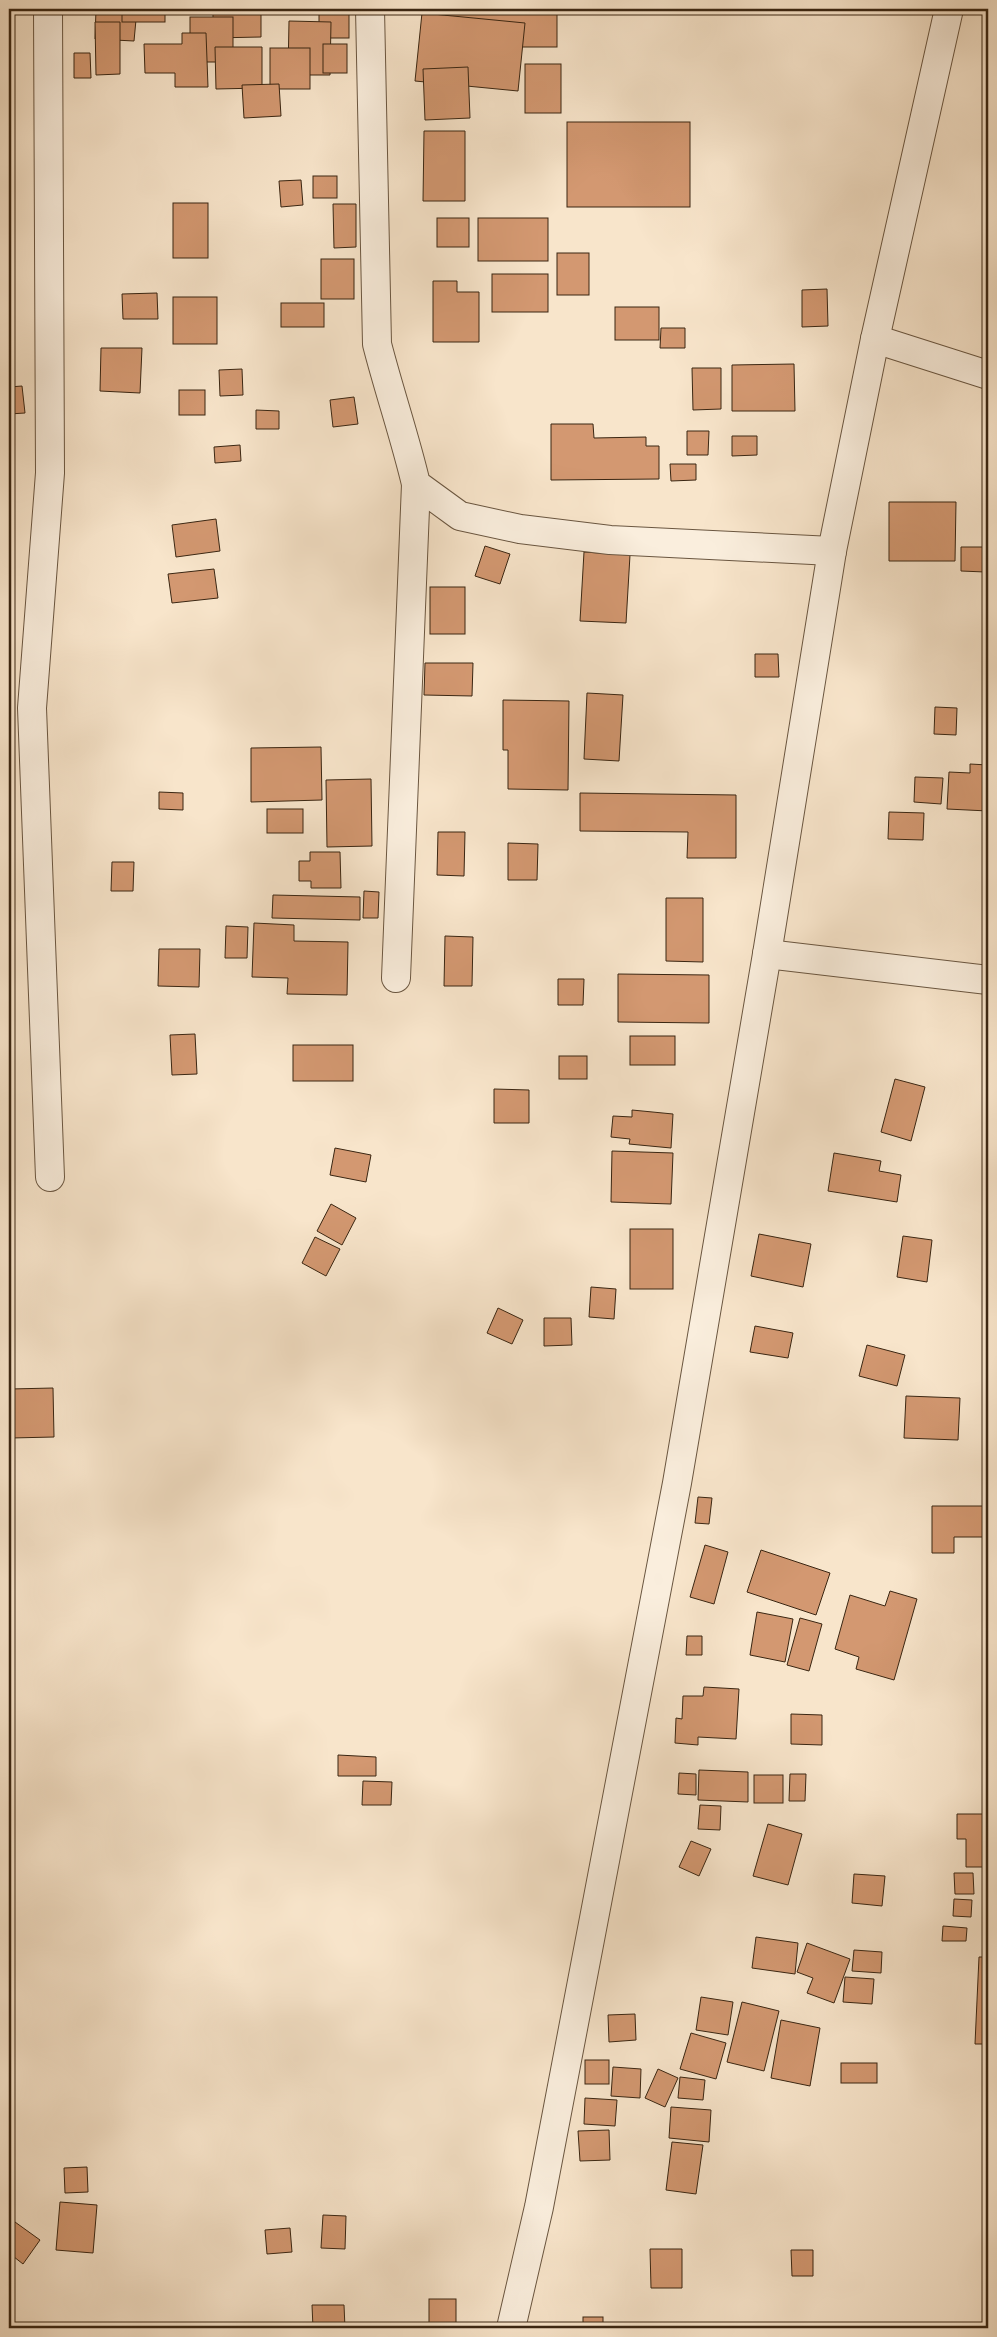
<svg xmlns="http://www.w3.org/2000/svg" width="997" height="2337" font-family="'Sorts Mill Goudy',serif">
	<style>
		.building { fill: #d39871; stroke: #3a2612 }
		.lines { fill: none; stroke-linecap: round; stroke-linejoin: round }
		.minor-casing { stroke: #6a5640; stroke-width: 30 }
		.minor { stroke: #faeedd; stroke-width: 28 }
	</style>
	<rect width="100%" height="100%" fill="#f8e5cb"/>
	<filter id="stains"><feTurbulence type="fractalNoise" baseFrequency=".004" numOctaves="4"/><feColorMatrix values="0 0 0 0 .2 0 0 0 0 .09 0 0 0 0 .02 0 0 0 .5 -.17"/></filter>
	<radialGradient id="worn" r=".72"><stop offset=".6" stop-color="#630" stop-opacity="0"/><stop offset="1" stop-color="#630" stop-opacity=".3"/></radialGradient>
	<g class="building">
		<polygon points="96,9 137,9 134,41 95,39"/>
		<rect x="122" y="9" width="43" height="13"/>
		<polygon points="213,9 261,9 261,37 213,38"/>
		<rect x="319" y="9" width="30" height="29"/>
		<rect x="446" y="9" width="111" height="38"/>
		<polygon points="422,13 525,23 518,91 415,81"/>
		<rect x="190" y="17" width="43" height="45"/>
		<polygon points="289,21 331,22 330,75 288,75"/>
		<polygon points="95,22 120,22 120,74 96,75"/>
		<polygon points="182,33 206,33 208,87 175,87 175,73 145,73 144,44 182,44"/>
		<rect x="323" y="44" width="24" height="29"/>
		<polygon points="215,47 262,47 262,88 216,89"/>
		<rect x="270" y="48" width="40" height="41"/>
		<polygon points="74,53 90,53 91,78 74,78"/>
		<rect x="525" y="64" width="36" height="49"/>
		<polygon points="468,67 470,118 425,120 423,69"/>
		<polygon points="279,84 281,116 244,118 242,85"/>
		<rect x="567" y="122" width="123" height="85"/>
		<polygon points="424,131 465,131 465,201 423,201"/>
		<rect x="313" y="176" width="24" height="22"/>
		<polygon points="301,180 303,205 281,207 279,181"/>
		<rect x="173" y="203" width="35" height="55"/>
		<polygon points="333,204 356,204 356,247 334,248"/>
		<rect x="437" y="218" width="32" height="29"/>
		<rect x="478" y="218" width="70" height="43"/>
		<rect x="557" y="253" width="32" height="42"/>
		<rect x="321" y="259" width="33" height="40"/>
		<rect x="492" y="274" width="56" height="38"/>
		<polygon points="433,281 457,281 457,292 479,292 479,342 433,342"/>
		<polygon points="827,289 828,326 802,327 802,290"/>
		<polygon points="157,293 158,319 123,319 122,294"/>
		<rect x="173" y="297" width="44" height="47"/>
		<rect x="281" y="303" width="43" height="24"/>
		<rect x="615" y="307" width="44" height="33"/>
		<polygon points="661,328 685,328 685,348 660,348"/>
		<polygon points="101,348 142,348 140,393 100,391"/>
		<polygon points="794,364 795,411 732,411 732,365"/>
		<polygon points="692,368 721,368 721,409 693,410"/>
		<polygon points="242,369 243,395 220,396 219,370"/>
		<polygon points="22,386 25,413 9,414 9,387"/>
		<rect x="179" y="390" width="26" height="25"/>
		<polygon points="354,397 358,424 333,427 330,400"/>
		<polygon points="256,410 279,411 279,429 256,429"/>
		<polygon points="551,424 593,424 594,438 646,437 646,446 659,446 659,479 551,480"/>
		<polygon points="687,431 709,431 708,455 687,455"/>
		<polygon points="732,436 757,436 757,455 732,456"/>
		<polygon points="240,445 241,461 215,463 214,447"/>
		<polygon points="670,464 696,464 696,480 671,481"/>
		<polygon points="889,502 956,502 955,561 889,561"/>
		<polygon points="216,519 220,551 176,557 172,525"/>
		<polygon points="485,546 510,554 500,584 475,576"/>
		<polygon points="961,547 986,547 985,572 961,571"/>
		<polygon points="584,552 630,555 626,623 580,621"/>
		<polygon points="214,569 218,598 172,603 168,574"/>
		<rect x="430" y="587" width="35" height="47"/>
		<polygon points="755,654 778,654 779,677 755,677"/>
		<polygon points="425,663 473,663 472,696 424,695"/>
		<polygon points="587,693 623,695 619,761 584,759"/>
		<polygon points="503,700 569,701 568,790 508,789 508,750 503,750"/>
		<rect x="9" y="701" width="2" height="29"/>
		<polygon points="935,707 957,708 956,735 934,734"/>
		<polygon points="321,747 322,800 251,802 251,748"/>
		<polygon points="970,764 988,765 988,811 947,809 949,772 970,773"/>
		<polygon points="915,777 943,778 941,804 914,802"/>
		<polygon points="371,779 372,846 327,847 326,780"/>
		<polygon points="159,792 183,793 183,810 159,809"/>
		<polygon points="580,793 736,795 736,858 687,858 688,832 580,831"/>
		<rect x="267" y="809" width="36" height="24"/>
		<polygon points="889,812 924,813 923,840 888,839"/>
		<polygon points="438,832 465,832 464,876 437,875"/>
		<polygon points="508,843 538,844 537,880 508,880"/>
		<polygon points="310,852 340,852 341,888 311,888 311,881 299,881 299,861 310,861"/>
		<polygon points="112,862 134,862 133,891 111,891"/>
		<polygon points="364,891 379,892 378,918 363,918"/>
		<polygon points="273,895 360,897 360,920 272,918"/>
		<polygon points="666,898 703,898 703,962 666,961"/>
		<polygon points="254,923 294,925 294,941 348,942 347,995 287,994 288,978 252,977"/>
		<polygon points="226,926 248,927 247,958 225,958"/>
		<polygon points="445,936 473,937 472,986 444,986"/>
		<polygon points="159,949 200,949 199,987 158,986"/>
		<polygon points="618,974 709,975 709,1023 618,1022"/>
		<polygon points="558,979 584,979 583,1005 558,1005"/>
		<polygon points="195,1034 197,1074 172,1075 170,1035"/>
		<rect x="630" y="1036" width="45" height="29"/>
		<rect x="293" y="1045" width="60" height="36"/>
		<rect x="559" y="1056" width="28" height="23"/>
		<polygon points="895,1079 925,1087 911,1141 881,1132"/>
		<polygon points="494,1089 529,1090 529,1123 494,1123"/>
		<polygon points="632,1110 673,1114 671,1148 629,1144 630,1139 611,1137 613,1116 632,1117"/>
		<polygon points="335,1148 371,1155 366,1182 330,1175"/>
		<polygon points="612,1151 673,1153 671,1204 611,1202"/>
		<polygon points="834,1153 881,1161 879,1171 901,1175 897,1202 828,1191"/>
		<polygon points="331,1204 356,1218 342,1245 317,1231"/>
		<rect x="630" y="1229" width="43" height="60"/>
		<polygon points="759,1234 811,1244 803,1287 751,1276"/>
		<polygon points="903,1236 932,1240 927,1282 897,1277"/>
		<polygon points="315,1237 340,1249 326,1276 302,1263"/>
		<polygon points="591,1287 616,1289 614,1319 589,1317"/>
		<polygon points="498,1308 523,1320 512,1344 487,1333"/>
		<polygon points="544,1318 571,1318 572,1345 544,1346"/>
		<polygon points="755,1326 793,1333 788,1358 750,1352"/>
		<polygon points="867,1345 905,1355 897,1386 859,1376"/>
		<polygon points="53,1388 54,1437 11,1438 10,1389"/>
		<polygon points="906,1396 960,1398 958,1440 904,1438"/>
		<polygon points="698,1497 712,1498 709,1524 695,1523"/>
		<polygon points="932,1506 984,1506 984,1537 954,1537 954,1553 932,1553"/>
		<polygon points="705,1545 728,1552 714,1604 690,1597"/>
		<polygon points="761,1550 830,1573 816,1615 747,1592"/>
		<polygon points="890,1591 917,1599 894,1680 856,1669 859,1657 835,1649 850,1595 885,1606"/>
		<polygon points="757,1612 793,1619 785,1662 750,1655"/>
		<polygon points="800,1618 822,1624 809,1671 787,1665"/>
		<polygon points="687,1636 702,1636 702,1655 686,1655"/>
		<polygon points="704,1687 739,1689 736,1739 698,1737 698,1745 675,1743 676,1718 682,1719 683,1696 703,1696"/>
		<polygon points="791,1714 822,1715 822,1745 791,1744"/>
		<polygon points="338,1755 376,1757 376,1776 338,1776"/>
		<polygon points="699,1770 748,1772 748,1802 698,1800"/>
		<polygon points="679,1773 696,1774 696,1795 678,1794"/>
		<polygon points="790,1774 806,1774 805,1801 789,1801"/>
		<rect x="754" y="1775" width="29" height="28"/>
		<polygon points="363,1781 392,1782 391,1805 362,1805"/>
		<polygon points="700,1805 721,1806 720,1830 698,1829"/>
		<polygon points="957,1814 983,1814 983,1818 988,1818 988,1867 966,1867 966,1839 957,1839"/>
		<polygon points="768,1824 802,1834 788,1885 753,1876"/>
		<polygon points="691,1841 711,1849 699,1876 679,1867"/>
		<polygon points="954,1873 973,1873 974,1894 955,1894"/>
		<polygon points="854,1874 885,1876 882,1906 852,1903"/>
		<polygon points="954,1899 972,1900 971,1917 953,1916"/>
		<polygon points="943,1926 967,1928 966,1941 942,1941"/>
		<polygon points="756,1937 798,1943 795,1974 752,1968"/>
		<polygon points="807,1943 850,1959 834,2003 807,1993 813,1978 797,1972"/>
		<polygon points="854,1950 882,1952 881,1973 852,1971"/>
		<polygon points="979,1957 988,1957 988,2044 975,2044"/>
		<polygon points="845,1977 874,1979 872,2004 843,2002"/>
		<polygon points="701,1997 733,2002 728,2035 696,2030"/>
		<polygon points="742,2002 779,2011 764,2071 727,2062"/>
		<polygon points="635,2014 636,2040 609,2042 608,2015"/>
		<polygon points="781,2020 820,2028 810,2086 771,2078"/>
		<polygon points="691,2033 726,2043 716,2079 680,2069"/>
		<rect x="585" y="2060" width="24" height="24"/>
		<rect x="841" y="2063" width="36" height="20"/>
		<polygon points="613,2067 641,2069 640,2098 611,2096"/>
		<polygon points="658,2069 678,2078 665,2107 645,2098"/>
		<polygon points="680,2077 705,2080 703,2100 678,2098"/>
		<polygon points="585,2098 617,2100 615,2126 584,2124"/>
		<polygon points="671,2107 711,2110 709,2142 669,2138"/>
		<polygon points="609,2130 610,2160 580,2161 578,2131"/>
		<polygon points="672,2142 703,2145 696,2194 666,2190"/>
		<polygon points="87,2167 88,2192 65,2193 64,2168"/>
		<polygon points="60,2202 97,2205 93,2253 56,2250"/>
		<polygon points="323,2215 346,2216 345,2249 321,2248"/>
		<polygon points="15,2222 40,2240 23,2264 9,2253 9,2231"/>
		<polygon points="290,2228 292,2252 267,2254 265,2230"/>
		<polygon points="650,2249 682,2249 682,2288 651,2288"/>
		<polygon points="791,2250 813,2250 813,2276 792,2276"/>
		<rect x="429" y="2299" width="27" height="29"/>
		<polygon points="312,2305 344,2305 345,2328 313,2328"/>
		<rect x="583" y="2317" width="20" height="11"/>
	</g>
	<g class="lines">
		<g class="minor-casing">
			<g id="minor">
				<polyline points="48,9 50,473 32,708 50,1177"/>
				<path d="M370 9 377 344C389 391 405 437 416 484L460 516 520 529 610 540 832 551"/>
				<polyline points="875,339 988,375"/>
				<polyline points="767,954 988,980"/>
				<polyline points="396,978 416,484"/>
				<polyline points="511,2328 539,2207 677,1483 767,954 832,551 875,339 949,9"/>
			</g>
		</g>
		<use href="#minor" class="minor"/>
	</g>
	<rect width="997" height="2337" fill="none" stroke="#f8e5cb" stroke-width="30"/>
	<rect x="10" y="10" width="977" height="2317" fill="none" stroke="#3a2612" stroke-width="2.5"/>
	<rect x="15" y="15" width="967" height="2307" fill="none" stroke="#3a2612"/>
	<rect width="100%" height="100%" filter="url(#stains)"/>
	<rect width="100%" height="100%" fill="url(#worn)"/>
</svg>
